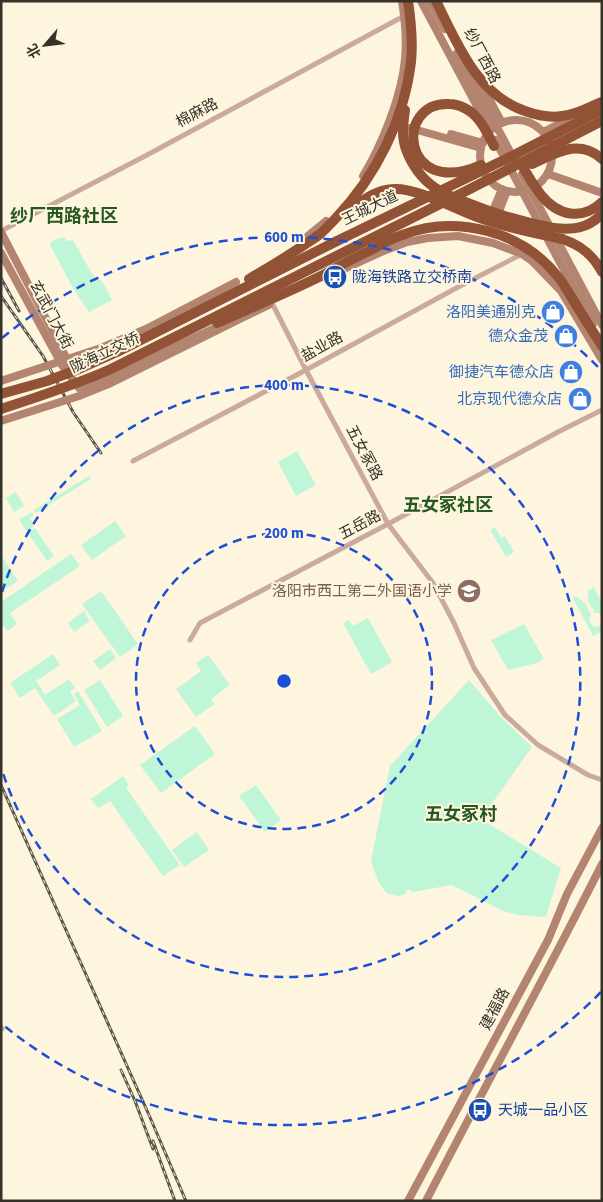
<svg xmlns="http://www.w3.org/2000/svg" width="603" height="1202" font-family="'Source Sans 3','Noto Sans SC',sans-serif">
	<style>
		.green { fill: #c0f6d8 }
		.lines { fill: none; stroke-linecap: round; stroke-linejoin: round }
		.street { stroke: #caaa9c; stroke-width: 5 }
		.secondary { stroke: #b38571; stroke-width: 8 }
		.highway { stroke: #925236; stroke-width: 10 }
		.rail-casing { stroke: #5a564b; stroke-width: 3 }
		.rail { stroke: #fef5df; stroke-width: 1; stroke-dasharray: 4; stroke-linecap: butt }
		.secondary-bridge { stroke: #b38571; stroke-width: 8 }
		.highway-bridge { stroke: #925236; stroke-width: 10 }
		.ring { fill: none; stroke: #1d4ed8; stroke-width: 2.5; stroke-dasharray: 9 6 }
		.labels { text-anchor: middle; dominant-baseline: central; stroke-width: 4; stroke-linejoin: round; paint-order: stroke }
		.street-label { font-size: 15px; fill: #353229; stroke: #fef5df }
		.transit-label { font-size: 15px; fill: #164399; stroke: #fef5df; text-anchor: start }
		.shop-label { font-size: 15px; fill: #366cbe; stroke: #fef5df; text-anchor: end }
		.education-label { font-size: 15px; fill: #785e54; stroke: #fef5df; text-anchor: end }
		.quarter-label { font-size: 18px; font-weight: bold; fill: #275822; stroke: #fef5df }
		.centre { fill: #1d4ed8; stroke: #fef5df; stroke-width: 2.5 }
		.ring-label { font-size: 15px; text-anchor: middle; font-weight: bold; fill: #1d4ed8; stroke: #fef5df; stroke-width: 4; stroke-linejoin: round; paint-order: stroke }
	</style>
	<rect width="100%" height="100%" fill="#fef5df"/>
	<g class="green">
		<polygon points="63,237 68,241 73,240 91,272 95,277 102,281 112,300 89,312 74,290 50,245 52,241"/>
		<polygon points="297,451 316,485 296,496 278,462"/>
		<polygon points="89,476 91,479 36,513 34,510"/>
		<polygon points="16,492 24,506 14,512 6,498"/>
		<polygon points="32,512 34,515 30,518 34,526 26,531 19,519"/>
		<polygon points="115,521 126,536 92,560 81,545"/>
		<polygon points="495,527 501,538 505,536 514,552 506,557 490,530"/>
		<polygon points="35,528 54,556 47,561 28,533"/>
		<polygon points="71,554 80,566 10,613 17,624 7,631 1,623 1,602"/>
		<polygon points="1,555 18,581 1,592"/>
		<polygon points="594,587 602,603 602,615 598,613 595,613 588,601 588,590"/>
		<polygon points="101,591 138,644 120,657 82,604"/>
		<path d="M576 596 585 603 591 615C588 621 590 625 596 627L602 625V631L593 636 573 598Z"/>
		<polygon points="84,611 90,621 74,632 68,623"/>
		<polygon points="368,618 392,662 371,674 343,623 349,620 353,626"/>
		<polygon points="524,624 544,659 537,663 508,670 491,640"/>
		<polygon points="110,649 116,658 100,670 93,661"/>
		<polygon points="53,654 60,665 36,681 45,695 69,679 75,688 70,692 76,701 54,716 35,688 20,698 10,683"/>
		<polygon points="208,655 230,685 211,699 215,704 196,717 176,689 201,671 196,663"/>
		<polygon points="100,680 123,716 107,727 84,690"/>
		<polygon points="469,680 499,715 532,747 481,819 561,868 546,917 518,915 503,911 452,885 413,892 408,889 404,895 398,896 386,893 378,881 371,861 390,766"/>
		<polygon points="78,691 102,731 74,747 57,719 80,705 74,694"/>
		<polygon points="195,726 215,754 161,793 140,765"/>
		<polygon points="123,776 129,785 126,788 180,865 163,876 110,801 98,808 91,799"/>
		<polygon points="256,785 281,820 265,832 239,796"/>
		<polygon points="197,832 209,850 184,867 172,850"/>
	</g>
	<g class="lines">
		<g class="street">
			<polyline points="1,231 147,155 404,16"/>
			<polyline points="270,299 306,370 388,524 433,583 454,623 474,668 505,715 538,745 588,775 602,780"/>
			<polyline points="133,461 306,370 460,286 522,254"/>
			<polyline points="190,640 200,623 388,524 558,432 602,410"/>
			<polyline points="1,1027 2,1029"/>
		</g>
		<g class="secondary">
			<polyline points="481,83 502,123"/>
			<circle cx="516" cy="156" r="36"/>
			<polyline points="410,128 481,148"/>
			<polyline points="543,132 575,116"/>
			<polyline points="451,134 483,143"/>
			<polyline points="548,174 602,193"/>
			<path d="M363 176C382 145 402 95 405 59 407 40 405 20 402 1"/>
			<polyline points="491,215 502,189"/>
			<polyline points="496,219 507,191"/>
			<polyline points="1,232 69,363 95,354"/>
			<polyline points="304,239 326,221"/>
			<polyline points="1,253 62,365 79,388 122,371 213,329"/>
			<polyline points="556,255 593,324"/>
			<polyline points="335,273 381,252 407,242 428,238 458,236 493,243 522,254 532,261 561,291 602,360"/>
			<polyline points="248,315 269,305"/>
			<polyline points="408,1201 548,940 567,894 602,828"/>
			<path d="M426 1201C484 1088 545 977 602 864"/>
		</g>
		<g class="highway">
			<path d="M553 228C573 230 587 229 602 214"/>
			<path d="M562 239C581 245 593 255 602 272"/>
			<polyline points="583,316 602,346"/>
		</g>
		<g class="rail-casing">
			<g id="rail">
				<polyline points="1,278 19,311"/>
				<polyline points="1,296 43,356 73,412 101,453"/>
				<polyline points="1,785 149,1115 186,1201"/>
				<polyline points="121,1070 135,1101 153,1149"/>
				<polyline points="153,1141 175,1201"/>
			</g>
		</g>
		<use href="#rail" class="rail"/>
		<g class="secondary-bridge">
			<polyline points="421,1 487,125"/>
			<polyline points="430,1 445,29"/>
			<polyline points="457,53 514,159"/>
			<polyline points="495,140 556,255"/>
			<polyline points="522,174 602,325"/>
			<polyline points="1,381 101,348 146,329 236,282"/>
			<polyline points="1,421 79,396 111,383 248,315"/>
		</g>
		<g class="highway-bridge">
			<path d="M436 1C457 43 477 95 525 111 536 115 550 118 562 116 576 115 589 107 602 102"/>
			<path d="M405 110C403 124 401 138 407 152 412 165 422 179 434 187 444 194 455 198 465 202 494 214 523 222 553 228"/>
			<path d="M532 164C556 153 579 138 602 159"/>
			<path d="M481 165C401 200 394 101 449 104 460 104 472 111 478 119 485 127 489 137 494 146"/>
			<path d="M524 169C529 178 535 187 541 195 558 216 582 221 602 202"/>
			<path d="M346 213C361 202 374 190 393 189 416 187 457 210 480 218 507 228 535 233 562 239"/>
			<path d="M249 279C268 268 286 257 304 245 310 241 315 238 320 234 326 229 331 223 336 218 376 176 404 120 411 62 413 42 411 21 408 1"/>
			<path d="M217 323C252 307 287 293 321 276 337 267 354 258 371 250 381 244 391 239 402 235 456 214 523 231 559 278 568 290 575 304 583 316"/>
			<polyline points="1,394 47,381 79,369 117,352 337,241 508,158 602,110"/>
			<path d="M1 409C38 397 75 385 111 369L466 191 602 121"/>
		</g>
	</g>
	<g class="ring">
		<circle cx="284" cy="681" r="148"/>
		<path d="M2 592A296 296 0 1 1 2 770"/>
		<path d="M601 992A444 444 0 0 1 2 1024M2 338A444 444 0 0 1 601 370"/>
	</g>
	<defs>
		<g id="bus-disc" transform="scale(1.25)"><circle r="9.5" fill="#1a4fb4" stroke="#fef5df"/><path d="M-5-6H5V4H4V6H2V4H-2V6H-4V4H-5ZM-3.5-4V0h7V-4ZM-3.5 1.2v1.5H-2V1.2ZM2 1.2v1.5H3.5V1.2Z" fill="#fff"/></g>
		<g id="shop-disc" transform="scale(1.25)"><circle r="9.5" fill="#3f7fe0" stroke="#fef5df"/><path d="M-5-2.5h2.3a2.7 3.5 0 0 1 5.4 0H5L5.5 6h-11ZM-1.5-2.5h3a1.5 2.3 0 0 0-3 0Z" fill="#fff"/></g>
		<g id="school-disc" transform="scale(1.25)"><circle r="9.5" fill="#8d6e63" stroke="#fef5df"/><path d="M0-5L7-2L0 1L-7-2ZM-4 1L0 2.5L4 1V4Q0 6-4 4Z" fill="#fff"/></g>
	</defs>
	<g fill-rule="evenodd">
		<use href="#bus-disc" x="335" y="277"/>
		<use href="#shop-disc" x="553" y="312"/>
		<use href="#shop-disc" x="566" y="336"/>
		<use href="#shop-disc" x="571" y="372"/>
		<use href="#shop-disc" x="580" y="399"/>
		<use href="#school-disc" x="469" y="591"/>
		<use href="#bus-disc" x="480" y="1110"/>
	</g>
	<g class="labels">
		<g class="street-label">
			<text transform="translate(482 56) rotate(62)">纱厂西路</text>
			<text transform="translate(197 113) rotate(-28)">棉麻路</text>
			<text transform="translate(370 208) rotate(-26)">王城大道</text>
			<text transform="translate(51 315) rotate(62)">玄武门大街</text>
			<text transform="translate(322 347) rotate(-29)">盐业路</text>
			<text transform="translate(105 353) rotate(-25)">陇海立交桥</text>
			<text transform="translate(364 453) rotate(62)">五女冢路</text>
			<text transform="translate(360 525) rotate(-28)">五岳路</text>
			<text transform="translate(495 1009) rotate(-62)">建福路</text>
		</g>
		<g class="transit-label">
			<text x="352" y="277">陇海铁路立交桥南</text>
			<text x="498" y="1110">天城一品小区</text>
		</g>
		<g class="shop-label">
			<text x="536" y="312">洛阳美通别克</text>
			<text x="548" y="336">德众金茂</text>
			<text x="554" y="372">御捷汽车德众店</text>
			<text x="562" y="399">北京现代德众店</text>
		</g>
		<g class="education-label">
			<text x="452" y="591">洛阳市西工第二外国语小学</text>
		</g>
		<g class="quarter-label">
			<text x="64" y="216">纱厂西路社区</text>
			<text x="448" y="505">五女冢社区</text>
			<text x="461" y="814">五女冢村</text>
		</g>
	</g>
	<circle cx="284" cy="681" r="8" class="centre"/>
	<g class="ring-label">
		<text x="284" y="242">600 m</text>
		<text x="284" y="390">400 m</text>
		<text x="284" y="538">200 m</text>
	</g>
	<rect width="603" height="1202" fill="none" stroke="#353229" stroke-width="5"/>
	<g transform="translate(45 45) rotate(242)" stroke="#fef5df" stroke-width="4" paint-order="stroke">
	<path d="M0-4L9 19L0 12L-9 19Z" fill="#353229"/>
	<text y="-8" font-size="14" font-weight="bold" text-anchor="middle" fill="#353229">北</text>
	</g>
</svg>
